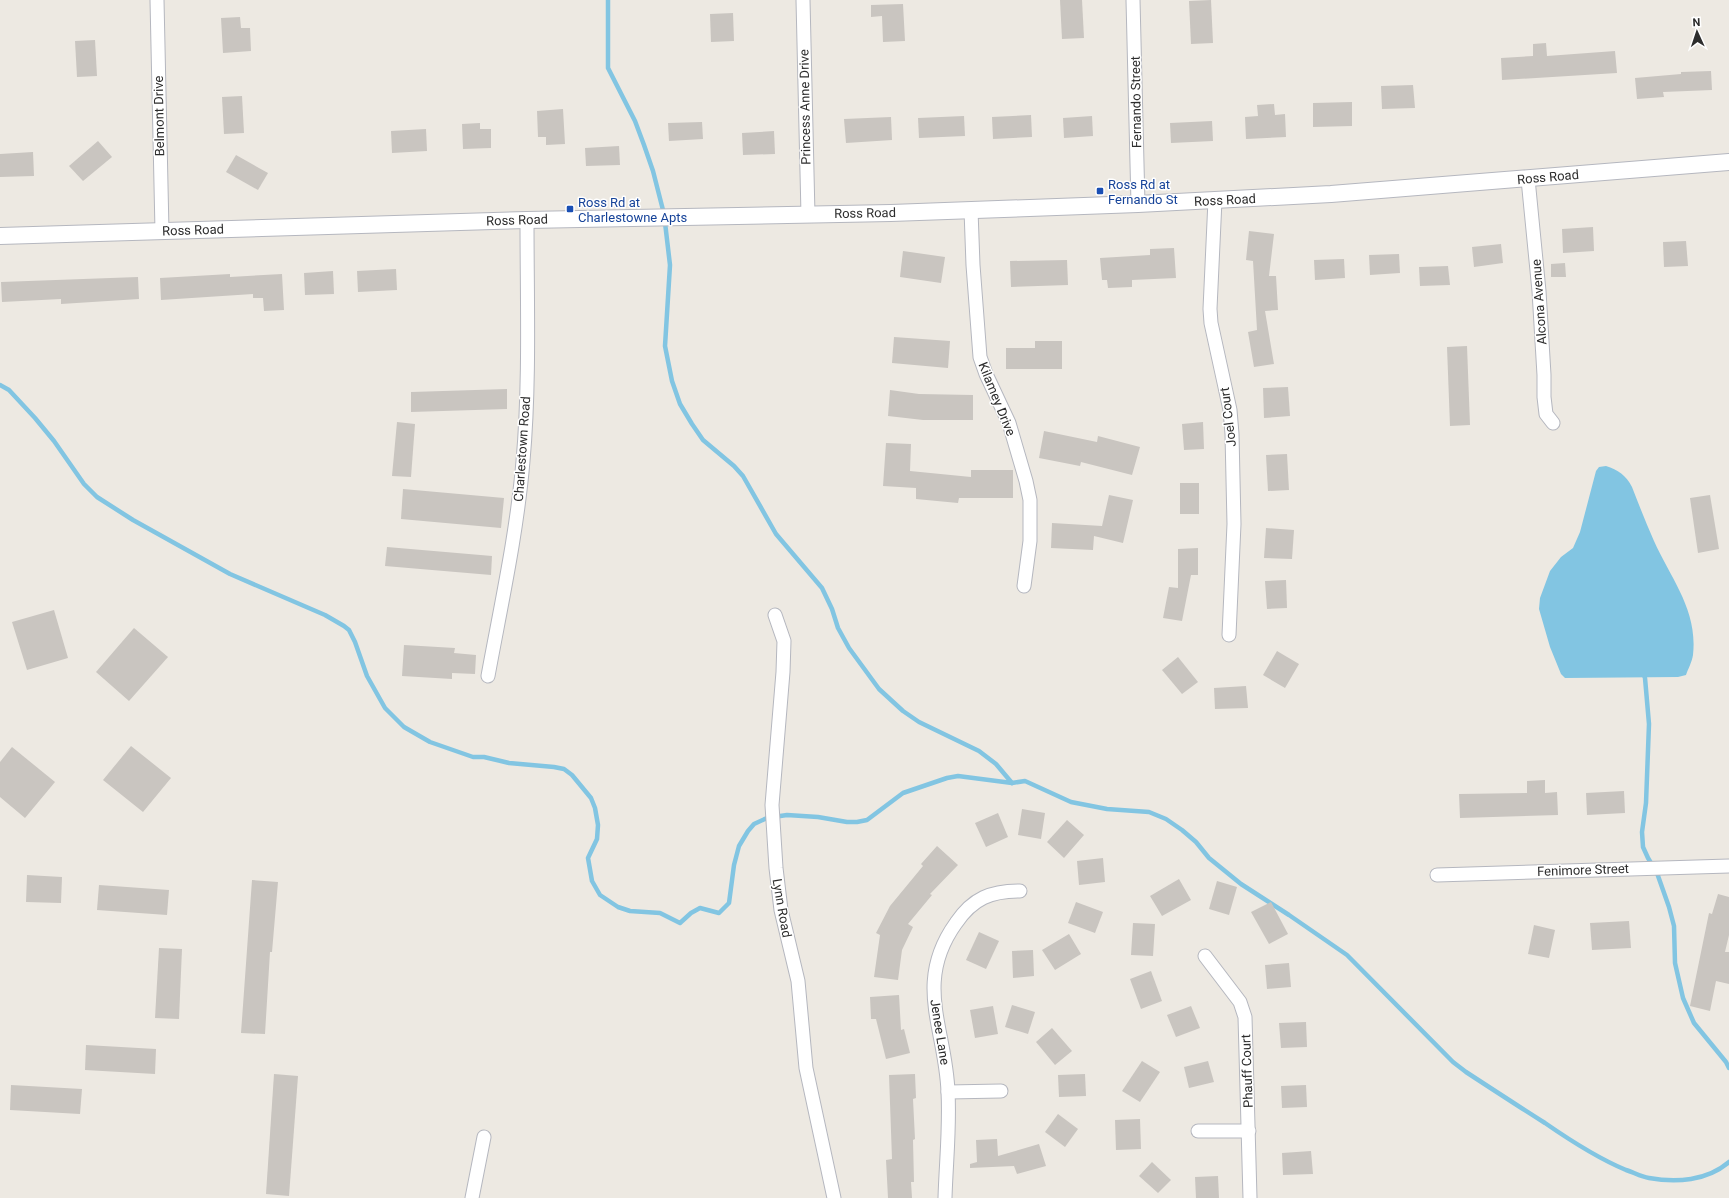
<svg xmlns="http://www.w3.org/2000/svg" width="1729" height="1198" font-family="Roboto,sans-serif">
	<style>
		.water { fill: #82c5e2 }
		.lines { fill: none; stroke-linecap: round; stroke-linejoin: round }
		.stream { stroke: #82c5e2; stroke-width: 4.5 }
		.building { fill: #c9c5c0 }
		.minor-casing { stroke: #b5b7bf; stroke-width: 15 }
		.tertiary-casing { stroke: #b5b7bf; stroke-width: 18 }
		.minor { stroke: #fff; stroke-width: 13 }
		.tertiary { stroke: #fff; stroke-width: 16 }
		.transit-dot { fill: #1a4fb4; stroke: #fff; stroke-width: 1.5 }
		.labels { text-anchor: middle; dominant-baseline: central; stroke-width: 3; stroke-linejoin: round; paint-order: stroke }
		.street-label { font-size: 13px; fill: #2d2d2d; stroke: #fff }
		.transit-label { font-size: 13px; fill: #164399; stroke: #fff; text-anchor: start }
	</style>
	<rect width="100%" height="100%" fill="#ede9e2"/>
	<path class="water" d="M1606 466C1618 470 1626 475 1632 487 1639 505 1646 523 1654 541 1671 579 1698 610 1693 655 1692 662 1688 669 1686 675L1678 677 1565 678 1561 674 1550 647 1539 609 1540 598 1550 571 1561 557 1573 548 1580 532 1596 471 1599 467Z"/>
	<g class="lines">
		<g class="stream">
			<polyline points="608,0 608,68 635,121 644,145 653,171 664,214 670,265 665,346 672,381 680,404 692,424 703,440 734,466 743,476 776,534 822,588 832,609 838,628 849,648 879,689 903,711 919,722 979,751 996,764 1012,783"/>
			<path d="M0 385 9 390 35 418 54 441 84 484 97 497 133 520 230 574 325 615 344 626 349 630 355 642 367 676 385 708 404 727 430 742 473 757H484L509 763 554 767 564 769 572 775 591 798 595 808 598 825 597 839 588 858 592 881 600 895 618 907 630 911 660 913 680 923 691 913 700 908 719 913 729 903 734 865 739 846 748 831 754 824 767 818 787 815 818 817 847 822H857L867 820 903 793 947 778 958 776 1012 783 1025 781 1071 802 1107 809 1149 812 1166 819 1182 830 1196 842 1209 858 1241 884 1289 915 1347 955 1453 1062 1466 1072C1492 1089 1518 1106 1545 1123 1571 1141 1597 1158 1626 1170 1633 1172 1641 1177 1649 1178 1676 1183 1707 1181 1729 1162"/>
			<polyline points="1643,673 1645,678 1649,724 1646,803 1642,832 1643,847 1648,858 1657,873 1669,907 1674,926 1675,963 1683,998 1694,1023 1726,1062 1729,1068"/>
		</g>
	</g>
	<g class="building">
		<polygon points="1060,0 1082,0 1084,38 1062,39"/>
		<polygon points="1211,0 1213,43 1191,44 1189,1"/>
		<polygon points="903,4 905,41 883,42 882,16 871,17 871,5"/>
		<polygon points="733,13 734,41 711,42 710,14"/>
		<polygon points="240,17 241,28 250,28 251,51 223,53 221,18"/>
		<polygon points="95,40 97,76 77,77 75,41"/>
		<polygon points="1546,43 1547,56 1615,51 1617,73 1502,80 1501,58 1533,56 1533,44"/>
		<polygon points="1711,71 1712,90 1663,92 1664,97 1637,99 1635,78 1681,74 1681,72"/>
		<polygon points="1413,85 1415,108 1382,109 1381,86"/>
		<polygon points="242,96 244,133 224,134 222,97"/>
		<polygon points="1352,102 1352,126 1313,127 1313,103"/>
		<polygon points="1274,104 1275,115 1285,114 1286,137 1246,139 1245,117 1258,116 1257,105"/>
		<polygon points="563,109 565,144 546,145 546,137 538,137 537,111"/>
		<polygon points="1031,115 1032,137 993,139 992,117"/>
		<polygon points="964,116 965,136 919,138 918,118"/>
		<polygon points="1092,116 1093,136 1064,138 1063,118"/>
		<polygon points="891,117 892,140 846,143 844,119"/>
		<polygon points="1212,121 1213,141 1171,143 1170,123"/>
		<polygon points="702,122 703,139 669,141 668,123"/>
		<polygon points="480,123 480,129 491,129 491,148 463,149 462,124"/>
		<polygon points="426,129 427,151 392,153 391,131"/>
		<polygon points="774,131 775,154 743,155 742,133"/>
		<polygon points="98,141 112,157 83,181 69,166"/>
		<polygon points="619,146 620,165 586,166 585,148"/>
		<polygon points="33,152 34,176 0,177 0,154"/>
		<polygon points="236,155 268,173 258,190 226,172"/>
		<polygon points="1593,227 1594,251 1563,253 1562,229"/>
		<polygon points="1249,231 1274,234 1269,276 1276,276 1278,310 1265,311 1274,364 1254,367 1248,332 1257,330 1253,261 1246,260"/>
		<polygon points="1686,241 1688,266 1664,267 1663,242"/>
		<polygon points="1501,244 1503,263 1474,267 1472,247"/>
		<polygon points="1174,248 1176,278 1132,280 1132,287 1108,288 1107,280 1102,280 1100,258 1150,255 1150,249"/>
		<polygon points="903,251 945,257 941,283 900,277"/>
		<polygon points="1399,254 1400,273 1370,275 1369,255"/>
		<polygon points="1344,259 1345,278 1315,280 1314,260"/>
		<polygon points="1067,260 1068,285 1011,287 1010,261"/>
		<polygon points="1565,263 1566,277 1551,277 1551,264"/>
		<polygon points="1448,266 1450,285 1420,286 1419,267"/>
		<polygon points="396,269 397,290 358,292 357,271"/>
		<polygon points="333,271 334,294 305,295 304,273"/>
		<polygon points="230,274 230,277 282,274 284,310 264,311 263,298 253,298 253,294 161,300 160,278"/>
		<polygon points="138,277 139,299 61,304 61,299 2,302 1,282"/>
		<polygon points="894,337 950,341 948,368 892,363"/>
		<polygon points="1035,341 1062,341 1062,369 1006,369 1006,348 1035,348"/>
		<polygon points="1467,346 1470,425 1450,426 1447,347"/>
		<polygon points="1288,387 1290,416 1264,418 1263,388"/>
		<polygon points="507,389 507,409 411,412 411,392"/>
		<polygon points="890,390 919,394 973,395 973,420 923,420 888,416"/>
		<polygon points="397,422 415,424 411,477 392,476"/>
		<polygon points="1203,422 1204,449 1184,450 1182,424"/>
		<polygon points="1044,431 1097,442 1098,436 1140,447 1132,475 1081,462 1080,466 1039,458"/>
		<polygon points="886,443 911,444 910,471 971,477 971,470 1013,470 1013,498 959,498 958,503 916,499 916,488 883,486"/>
		<polygon points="1287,454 1289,490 1268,491 1266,455"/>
		<rect x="1180" y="483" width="19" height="31"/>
		<polygon points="403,489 504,498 501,528 401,519"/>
		<polygon points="1109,495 1133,500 1123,543 1094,536 1093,550 1051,548 1052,523 1102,526"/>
		<polygon points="1710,495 1719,549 1698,553 1690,498"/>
		<polygon points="1266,528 1294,530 1292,559 1264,558"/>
		<polygon points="387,547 492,556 491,575 385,566"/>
		<polygon points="1198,548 1198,575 1191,575 1182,621 1163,618 1169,587 1178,588 1178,549"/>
		<polygon points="1286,580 1287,608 1267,609 1265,581"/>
		<polygon points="54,610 68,658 27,670 12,622"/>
		<polygon points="134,628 168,657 129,701 96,672"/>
		<polygon points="404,645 455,648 454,653 476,655 475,674 452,673 452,679 402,676"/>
		<polygon points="1277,651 1299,664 1285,688 1263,675"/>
		<polygon points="1178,657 1198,682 1182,694 1162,670"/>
		<polygon points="1246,686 1248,708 1215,709 1214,688"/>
		<polygon points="131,746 171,778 143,812 103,780"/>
		<polygon points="12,747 55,782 25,818 0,797 0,762"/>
		<polygon points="1545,780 1545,793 1557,792 1558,815 1460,818 1459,794 1527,793 1527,781"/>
		<polygon points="1624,791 1625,813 1587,815 1586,793"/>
		<polygon points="1022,809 1045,813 1041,839 1018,835"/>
		<polygon points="998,813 1008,837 986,847 975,823"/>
		<polygon points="1067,820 1084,835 1064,858 1047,842"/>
		<polygon points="937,846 958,865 930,894 932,895 908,924 913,927 902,950 898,980 874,977 880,935 876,933 890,906 923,866 921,864"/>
		<polygon points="1103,858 1105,882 1079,885 1077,861"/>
		<polygon points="27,875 62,877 61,903 26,902"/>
		<polygon points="1179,879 1191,900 1162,916 1150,896"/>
		<polygon points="252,880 278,882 272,952 270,952 265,1034 241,1033"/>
		<polygon points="1217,881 1237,887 1229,915 1209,909"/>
		<polygon points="99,885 169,890 167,915 97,910"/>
		<polygon points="1718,894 1729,897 1729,935 1725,952 1729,952 1729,984 1716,981 1710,1011 1690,1006 1709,913 1712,914"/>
		<polygon points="1076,902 1103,912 1095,933 1068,923"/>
		<polygon points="1271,902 1288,934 1269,944 1251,912"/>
		<polygon points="1629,921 1631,948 1592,950 1590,923"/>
		<polygon points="1133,923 1155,924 1153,956 1131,955"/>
		<polygon points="1534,925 1555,930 1549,958 1528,954"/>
		<polygon points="979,932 999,941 986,969 966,960"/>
		<polygon points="1069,934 1081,954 1055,970 1042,950"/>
		<polygon points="159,948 182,949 179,1019 155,1018"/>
		<polygon points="1033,950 1034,976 1013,978 1012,951"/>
		<polygon points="1289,963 1291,987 1267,989 1265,965"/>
		<polygon points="1151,971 1162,1001 1141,1009 1130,979"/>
		<polygon points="899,995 901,1030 904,1029 910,1053 886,1059 876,1019 871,1019 870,997"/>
		<polygon points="1012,1005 1035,1012 1028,1034 1005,1027"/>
		<polygon points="993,1006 998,1034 975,1038 970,1010"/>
		<polygon points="1191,1006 1200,1028 1176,1037 1167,1015"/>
		<polygon points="1306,1022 1307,1047 1281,1048 1279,1023"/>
		<polygon points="1052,1028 1072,1051 1055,1065 1036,1042"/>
		<polygon points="86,1045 156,1049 155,1074 85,1070"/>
		<polygon points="1142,1061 1160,1072 1140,1102 1122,1091"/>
		<polygon points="1208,1061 1214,1082 1189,1088 1184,1067"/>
		<polygon points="274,1074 298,1076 289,1196 266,1194"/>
		<polygon points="915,1074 916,1098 913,1099 915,1139 913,1140 914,1182 911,1182 912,1198 888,1198 886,1160 892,1159 889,1075"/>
		<polygon points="1085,1074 1086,1096 1059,1097 1058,1075"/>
		<polygon points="11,1085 82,1089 80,1114 10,1110"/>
		<polygon points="1306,1085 1307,1107 1282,1108 1281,1086"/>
		<polygon points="1058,1114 1078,1129 1065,1147 1045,1132"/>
		<polygon points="1140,1119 1141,1149 1116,1150 1115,1120"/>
		<polygon points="997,1139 998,1156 1039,1144 1046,1166 1017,1174 1014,1166 970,1168 970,1164 977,1162 976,1140"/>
		<polygon points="1311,1151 1313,1174 1283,1175 1282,1153"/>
		<polygon points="1152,1162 1171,1180 1158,1193 1139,1176"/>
		<polygon points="1218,1176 1219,1198 1196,1198 1195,1177"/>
	</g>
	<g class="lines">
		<g class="minor-casing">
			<g id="minor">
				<polyline points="157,0 162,231"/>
				<polyline points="803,0 808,215"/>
				<polyline points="1133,0 1138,204"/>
				<polyline points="1528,179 1539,291 1544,375 1544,397 1546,414 1553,423"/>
				<polyline points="1215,200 1210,309 1211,323 1230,410 1232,434 1234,524 1229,635"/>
				<polyline points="971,210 973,265 980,357 986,374 1009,423 1026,481 1030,500 1030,541 1024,586"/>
				<polyline points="775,615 784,641 783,672 772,805 776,868 781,910 798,981 806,1068 834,1198"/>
				<path d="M488 676C501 605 517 533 523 461 530 383 527 299 527 220"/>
				<polyline points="1437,875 1729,866"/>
				<polyline points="1205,956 1240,1002 1245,1017 1250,1198"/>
				<polyline points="948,1092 1001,1091"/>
				<polyline points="1198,1131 1249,1131"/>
				<polyline points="472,1198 484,1137"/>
				<path d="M945 1198C946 1163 950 1127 948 1092 946 1029 913 983 956 923 973 898 991 891 1020 891"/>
			</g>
		</g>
		<g class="tertiary-casing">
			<polyline id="tertiary" points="0,236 527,220 891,213 1138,204 1331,194 1729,162"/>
		</g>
		<use href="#minor" class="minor"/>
		<use href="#tertiary" class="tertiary"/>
	</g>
	<g class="transit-dot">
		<rect x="1096" y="187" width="8" height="8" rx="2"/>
		<rect x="566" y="205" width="8" height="8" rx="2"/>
	</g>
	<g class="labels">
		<g class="street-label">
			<text transform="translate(1136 102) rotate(-91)">Fernando Street</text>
			<text transform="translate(805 107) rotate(-91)">Princess Anne Drive</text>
			<text transform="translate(159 116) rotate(-91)">Belmont Drive</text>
			<text transform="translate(1548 177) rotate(-5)">Ross Road</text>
			<text transform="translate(1225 200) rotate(-3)">Ross Road</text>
			<text transform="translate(865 213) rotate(-1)">Ross Road</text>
			<text transform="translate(517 220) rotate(-2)">Ross Road</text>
			<text transform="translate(193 230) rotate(-2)">Ross Road</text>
			<text transform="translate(1539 302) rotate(-94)">Alcona Avenue</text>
			<text transform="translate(997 399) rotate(68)">Kilamey Drive</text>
			<text transform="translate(1228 417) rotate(-97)">Joel Court</text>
			<text transform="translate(522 449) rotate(-86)">Charlestown Road</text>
			<text transform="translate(1583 870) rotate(-2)">Fenimore Street</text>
			<text transform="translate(782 908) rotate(80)">Lynn Road</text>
			<text transform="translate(940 1032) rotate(81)">Jenee Lane</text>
			<text transform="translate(1247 1071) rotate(-92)">Phauff Court</text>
		</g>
		<g class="transit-label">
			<text x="1108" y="184">Ross Rd at<tspan x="1108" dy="15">Fernando St</tspan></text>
			<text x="578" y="202">Ross Rd at<tspan x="578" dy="15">Charlestowne Apts</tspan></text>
		</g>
	</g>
	<g transform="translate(1697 32) rotate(357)" stroke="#ffffff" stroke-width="3" paint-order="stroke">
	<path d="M0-3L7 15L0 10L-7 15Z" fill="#2d2d2d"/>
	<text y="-6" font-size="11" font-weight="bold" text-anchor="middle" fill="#2d2d2d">N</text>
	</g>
</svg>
